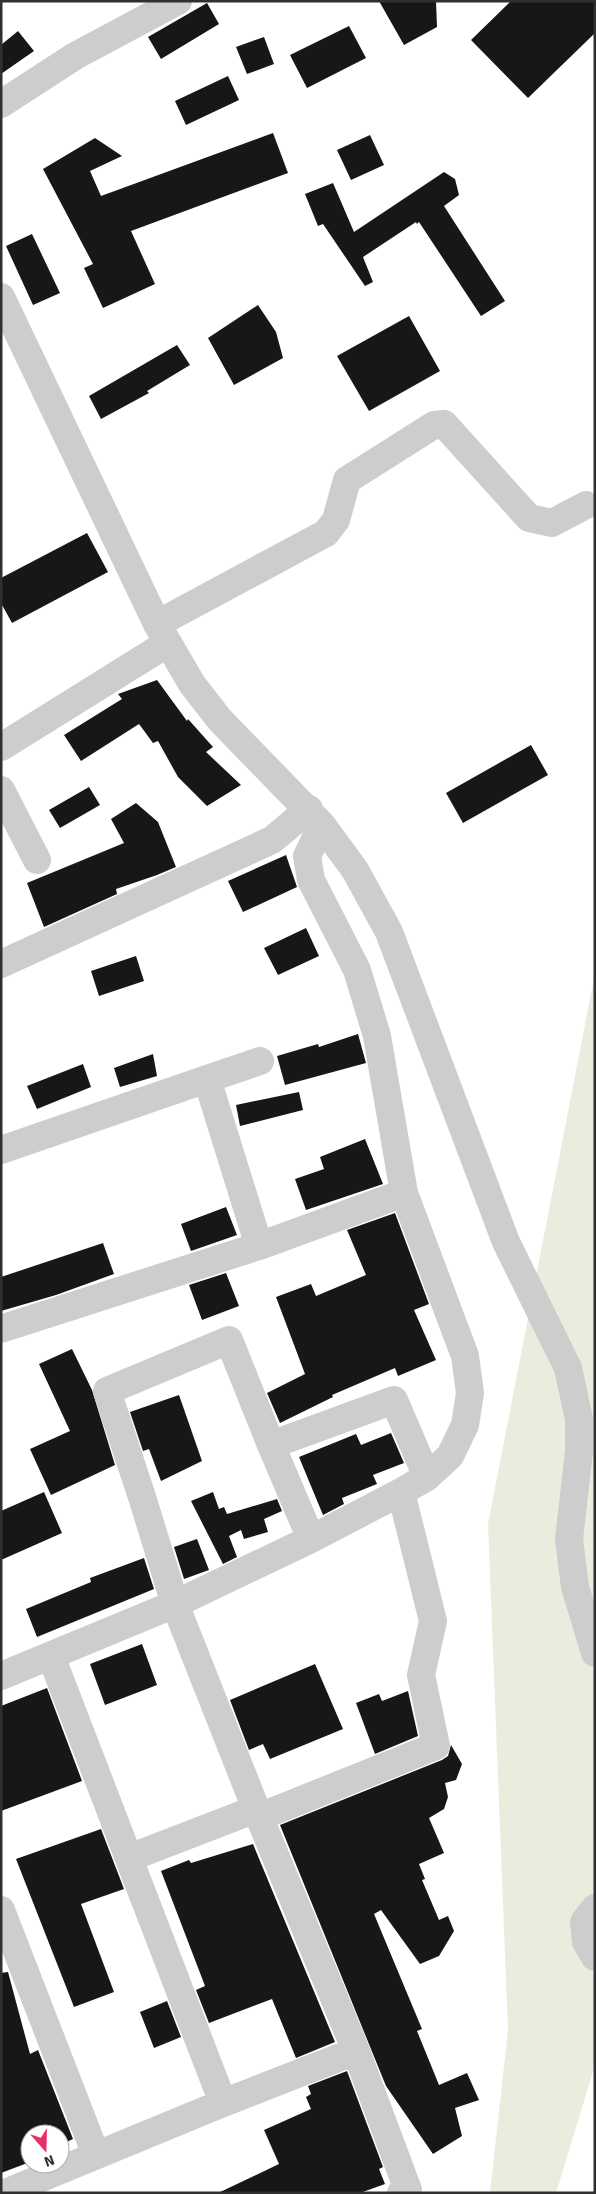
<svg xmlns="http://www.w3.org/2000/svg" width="596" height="2194" viewBox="0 0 596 2194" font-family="Signika,sans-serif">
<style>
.green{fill:#e9eddd}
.building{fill:#171717}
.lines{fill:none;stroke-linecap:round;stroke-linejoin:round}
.minor{stroke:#cdcdcd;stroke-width:28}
</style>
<rect width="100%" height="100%" fill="#fff"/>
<path class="green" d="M 595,973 L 595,2065 L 556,2193 L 490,2193 L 508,2030 L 488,1524 Z"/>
<path class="building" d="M 379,1 L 436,1 L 437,27 L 404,45 Z
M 511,1 L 595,1 L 595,33 L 528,98 L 471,40 Z
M 207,3 L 219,24 L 161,59 L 148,37 Z
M 349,26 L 366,58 L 307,88 L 290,55 Z
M 18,31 L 34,51 L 1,74 L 1,45 Z
M 264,37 L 274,64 L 247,74 L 236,47 Z
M 228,76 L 239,100 L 186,125 L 175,101 Z
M 273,133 L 288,173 L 131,231 L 155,284 L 103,308 L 84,268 L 93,264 L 43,169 L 95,138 L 122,156 L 90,171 L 101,196 Z
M 370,135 L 384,165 L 351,180 L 337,150 Z
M 444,172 L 455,179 L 459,195 L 444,206 L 505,301 L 481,316 L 419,222 L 417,224 L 416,222 L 363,257 L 373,282 L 365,286 L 323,224 L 318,226 L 305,194 L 333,183 L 354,232 Z
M 32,234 L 60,293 L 33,305 L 6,246 Z
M 258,305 L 276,332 L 283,358 L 234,385 L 208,338 Z
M 409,316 L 440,371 L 369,411 L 337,356 Z
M 177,345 L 190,365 L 147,391 L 149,393 L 101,419 L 89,396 Z
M 87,533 L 108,572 L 12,623 L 1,603 L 1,578 Z
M 157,680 L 187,721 L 188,719 L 213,747 L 206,752 L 241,785 L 207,806 L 178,777 L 158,741 L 153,743 L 139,724 L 81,761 L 64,735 L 122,699 L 118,694 Z
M 531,745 L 548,775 L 463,823 L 446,793 Z
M 89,787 L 100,805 L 60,828 L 49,810 Z
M 136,803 L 158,822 L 176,867 L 157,875 L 116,889 L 117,894 L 44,927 L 27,883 L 124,843 L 111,819 Z
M 286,855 L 297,887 L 243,912 L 228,881 Z
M 306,928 L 319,956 L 278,975 L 264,948 Z
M 136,956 L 144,981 L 99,996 L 91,971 Z
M 358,1034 L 366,1063 L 285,1085 L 277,1056 L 318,1044 L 319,1047 Z
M 153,1054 L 157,1076 L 120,1087 L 114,1068 Z
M 83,1064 L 91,1087 L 37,1109 L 27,1086 Z
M 299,1092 L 303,1110 L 240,1126 L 236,1105 Z
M 365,1139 L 383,1184 L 306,1210 L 295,1179 L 324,1169 L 320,1157 Z
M 226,1207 L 237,1235 L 191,1251 L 181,1224 Z
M 395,1213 L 429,1304 L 414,1310 L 436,1360 L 398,1376 L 395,1368 L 332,1395 L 333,1397 L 280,1423 L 267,1393 L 305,1374 L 276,1297 L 311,1284 L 316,1296 L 366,1275 L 347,1230 Z
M 103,1243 L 114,1274 L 56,1295 L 1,1311 L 1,1277 Z
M 226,1273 L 239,1306 L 202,1320 L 189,1285 Z
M 72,1349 L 92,1390 L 115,1465 L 51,1495 L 30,1449 L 70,1431 L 39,1364 Z
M 179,1395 L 202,1461 L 161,1481 L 149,1449 L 143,1451 L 130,1412 Z
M 391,1433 L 404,1463 L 373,1475 L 377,1484 L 342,1498 L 344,1504 L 323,1515 L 299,1457 L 356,1434 L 361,1445 Z
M 44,1492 L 62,1533 L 1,1560 L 1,1511 Z
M 213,1492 L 219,1509 L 224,1507 L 227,1514 L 277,1499 L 282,1511 L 264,1519 L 268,1532 L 244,1539 L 241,1530 L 229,1536 L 237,1557 L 223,1564 L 191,1501 Z
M 197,1539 L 209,1570 L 184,1579 L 174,1547 Z
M 144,1558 L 154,1589 L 37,1637 L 26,1609 L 91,1582 L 90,1578 Z
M 142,1644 L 157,1685 L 105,1705 L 90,1664 Z
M 315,1664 L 343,1729 L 270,1759 L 263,1744 L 249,1750 L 230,1700 Z
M 47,1688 L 82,1781 L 1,1811 L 1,1706 Z
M 408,1691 L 418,1736 L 375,1754 L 356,1703 L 379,1694 L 382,1701 Z
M 451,1745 L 462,1764 L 456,1780 L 445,1783 L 448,1797 L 444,1809 L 429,1818 L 444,1853 L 419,1864 L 425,1879 L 422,1880 L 439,1920 L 448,1916 L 454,1931 L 439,1956 L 420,1964 L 381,1910 L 374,1914 L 422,2029 L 417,2031 L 439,2085 L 467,2073 L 479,2100 L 455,2108 L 462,2136 L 433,2154 L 386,2086 L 280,1825 L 442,1760 L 448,1756 Z
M 101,1829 L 124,1889 L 81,1904 L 114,1992 L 74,2007 L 16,1859 Z
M 253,1844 L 335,2042 L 296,2058 L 272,1999 L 209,2023 L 196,1990 L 205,1986 L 161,1871 L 189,1860 L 191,1863 Z
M 8,1972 L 30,2054 L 38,2050 L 73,2139 L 60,2145 L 60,2134 L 30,2134 L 30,2162 L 1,2173 L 1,1973 Z
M 167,2001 L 181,2037 L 154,2048 L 140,2012 Z
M 347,2071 L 383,2167 L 379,2169 L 385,2184 L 360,2193 L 218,2193 L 279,2164 L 264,2130 L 311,2109 L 306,2097 L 311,2094 L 308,2086 Z"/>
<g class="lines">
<path class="minor" d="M 1,104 L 75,56 L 178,1
M 1,297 L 157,624 L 192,684 L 220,720 L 322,825 L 355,870 L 389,932 L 506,1242 L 568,1368 L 579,1419 L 579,1451 L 569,1539 L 575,1587 L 595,1653
M 157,624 L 326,533 L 336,520 L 347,480 L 434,425 L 444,424 L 529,518 L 552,523 L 586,505
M 1,747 L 168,643
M 1,790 L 37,860
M 1,964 L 272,840 L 309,809
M 1,1150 L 207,1079
M 259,1246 L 207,1079 L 260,1061
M 1,1329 L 259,1246 L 404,1193
M 271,1445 L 229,1340 L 107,1391 L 142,1497 L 175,1604 L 256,1809 L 356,2051 L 408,2190 L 401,2193
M 311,1539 L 271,1445 L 394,1400 L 427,1477
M 51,1656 L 223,2103
M 1,1676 L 175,1604 L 311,1539 L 401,1492 L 427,1477 L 450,1456 L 465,1425 L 470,1393 L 465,1356 L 404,1193 L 377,1036 L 357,970 L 311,880 L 307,856 L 322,825
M 259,1817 L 436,1746 L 421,1675 L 433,1621 L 401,1492
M 129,1858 L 256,1809
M 595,1908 L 584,1922 L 586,1942 L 595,1957
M 1,1910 L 96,2155
M 5,2193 L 223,2103 L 356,2051"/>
</g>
<rect width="596" height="2194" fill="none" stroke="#303030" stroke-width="5"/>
<g transform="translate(45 2149) rotate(160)"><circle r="24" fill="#ffffff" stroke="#acacac"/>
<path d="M0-4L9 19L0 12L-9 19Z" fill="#ec2d65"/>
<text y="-8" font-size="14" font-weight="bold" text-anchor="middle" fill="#303030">N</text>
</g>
</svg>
